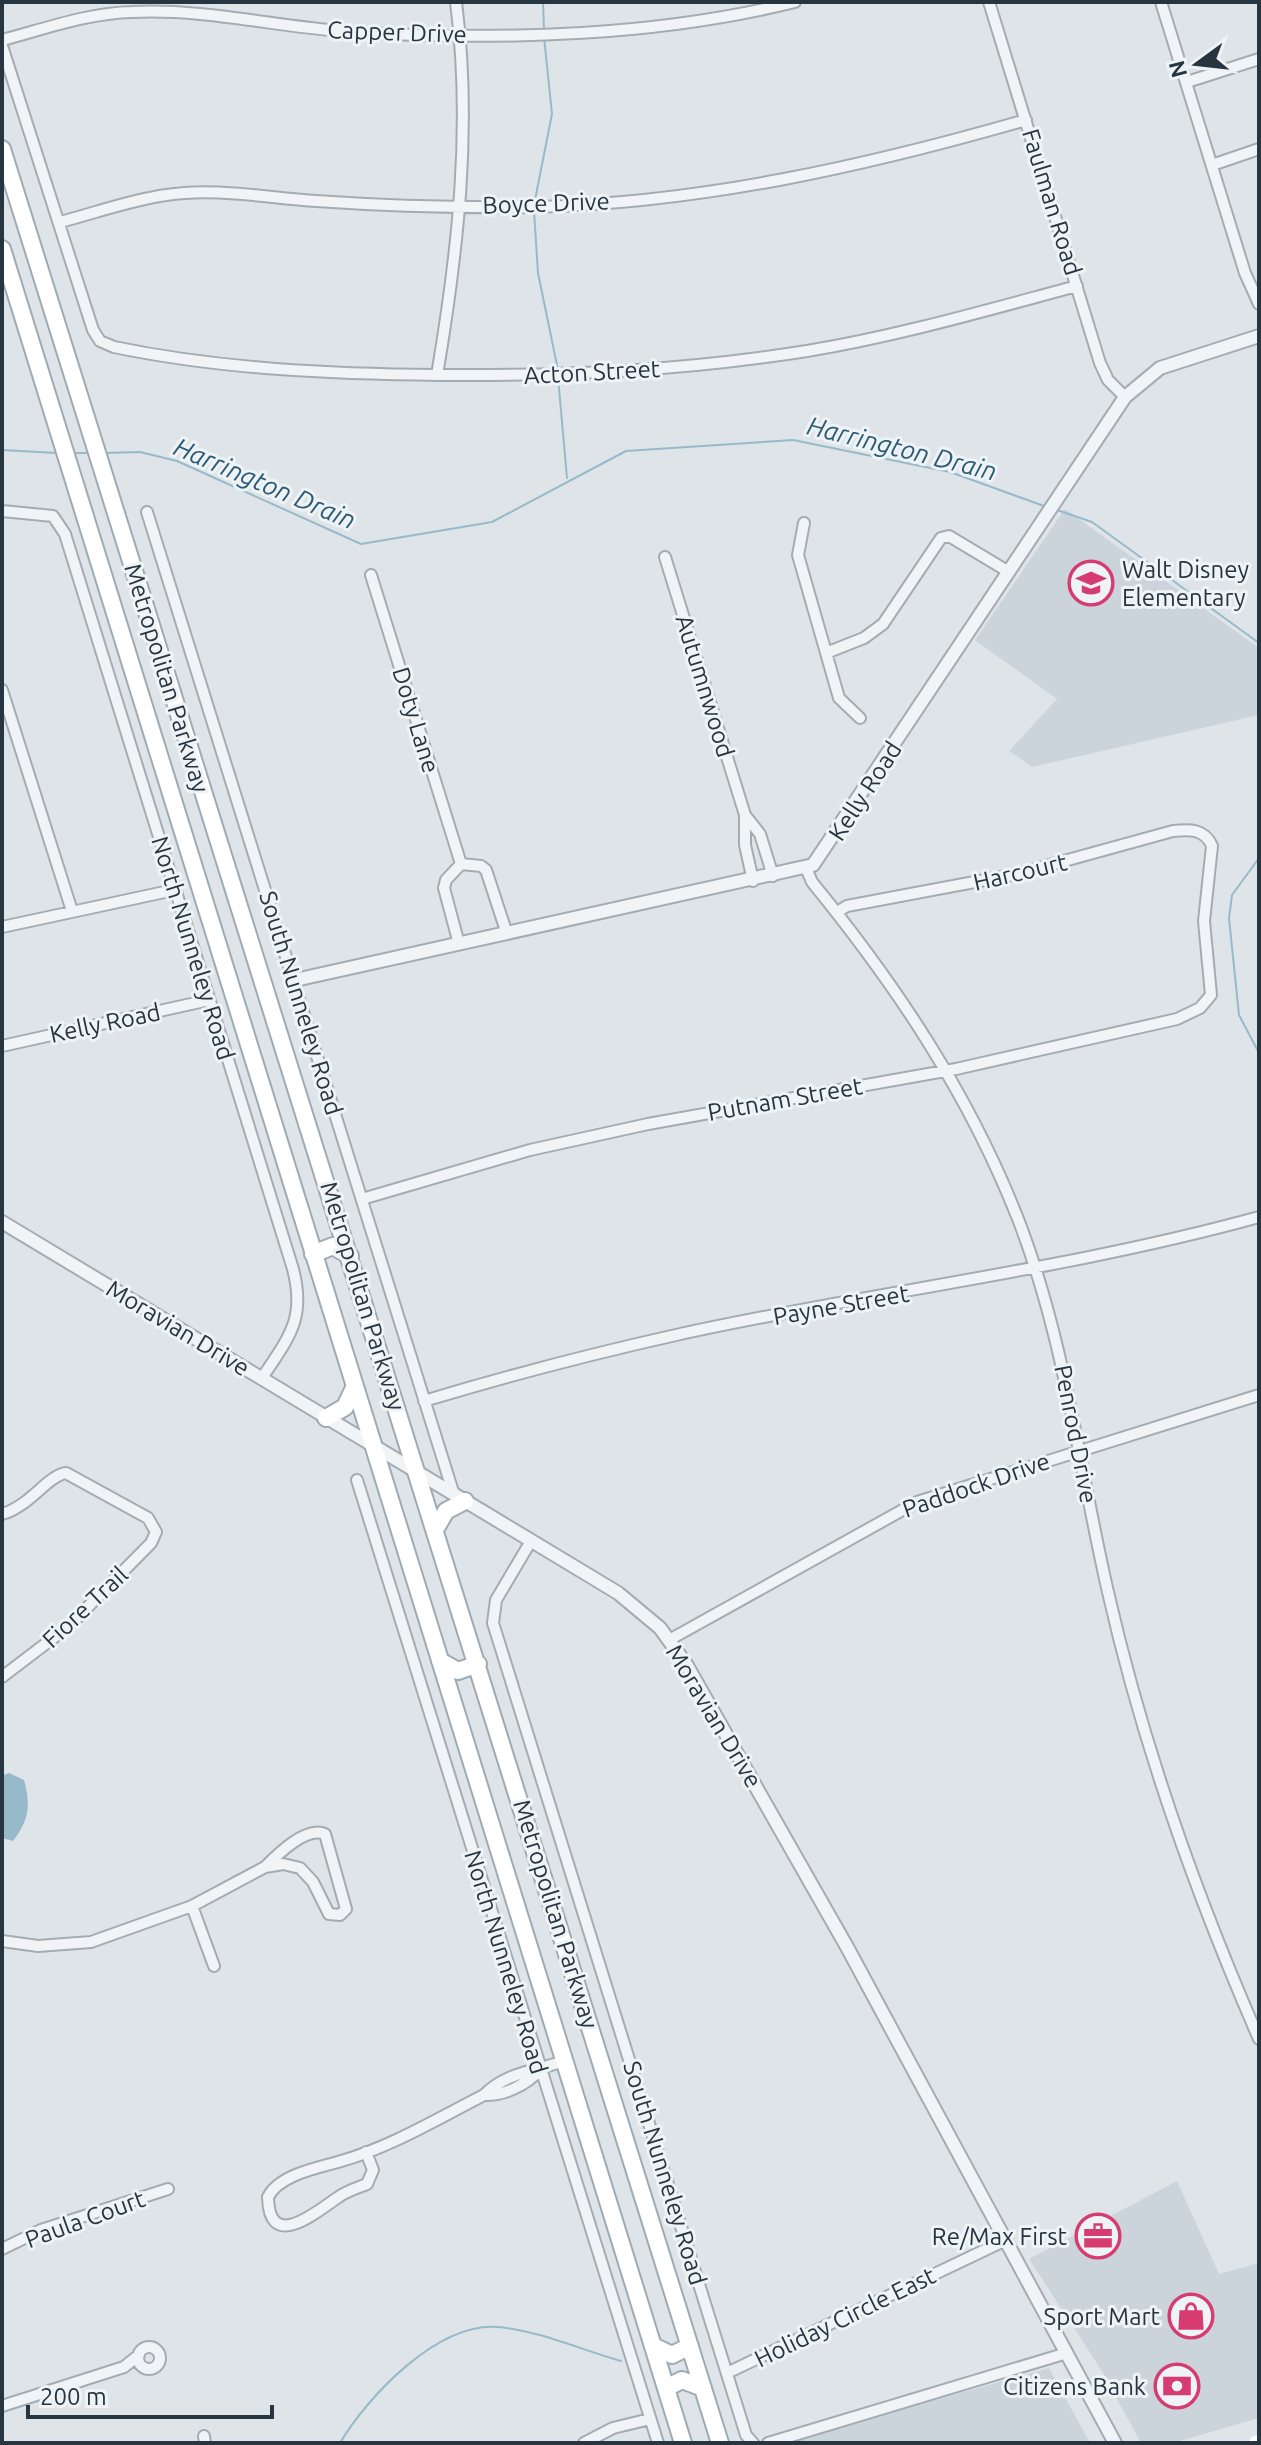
<svg xmlns="http://www.w3.org/2000/svg" width="1261" height="2445" viewBox="0 0 1261 2445" font-family="Ubuntu,sans-serif">
<style>
.built{fill:#ccd4db}
.water{fill:#97bacb}
.lines{fill:none;stroke-linecap:round;stroke-linejoin:round}
.stream{stroke:#97bacb;stroke-width:2}
.minor-casing{stroke:#a4acb3;stroke-width:14}
.tertiary-casing{stroke:#a4acb3;stroke-width:16}
.primary-casing{stroke:#9dabb5;stroke-width:20}
.minor{stroke:#f1f4f7;stroke-width:10}
.tertiary{stroke:#f1f4f7;stroke-width:12}
.secondary{stroke:#fff;stroke-width:14}
.primary{stroke:#fff;stroke-width:16}
.labels{text-anchor:middle;dominant-baseline:central;stroke-width:6;stroke-linejoin:round;paint-order:stroke}
.street-label{font-size:24px;fill:#273541;stroke:#eef3f6}
.poi-label{font-size:24px;fill:#273541;stroke:#eef3f6;text-anchor:end}
.water-label{font-size:26px;font-style:italic;fill:#2e5c77;stroke:#eef3f6}
</style>
<rect width="100%" height="100%" fill="#dfe4e9"/>
<path class="built" d="M 1065,509 L 1259,648 L 1259,715 L 1032,767 L 1009,751 L 1057,699 L 975,640 Z
M 1177,2181 L 1219,2274 L 1259,2263 L 1259,2418 L 1173,2443 L 1141,2443 L 1100,2368 L 1029,2259 Z
M 1049,2368 L 1090,2443 L 782,2443 Z"/>
<path class="water" d="M 9,1773 L 24,1780 C 31,1805 29,1820 13,1841 L 2,1838 L 2,1776 Z"/>
<g class="lines">
<path class="stream" d="M 543,2 L 544,31
M 534,205 L 552,114 L 544,37
M 534,211 L 538,273 L 558,370
M 558,377 L 567,478
M 2,450 L 57,453
M 71,453 L 89,453
M 103,453 L 140,452 L 177,461 L 361,544 L 492,522 L 626,451 L 793,440 L 950,472 L 1044,506
M 1054,509 L 1092,522 L 1259,643
M 1259,858 L 1232,895 L 1229,918 L 1239,1015 L 1259,1053
M 340,2443 C 368,2396 437,2323 497,2327 C 537,2330 582,2350 621,2361"/>
<g class="minor-casing">
<path id="minor" d="M 989,2 L 1100,363 L 1108,380 L 1125,397
M 1161,2 L 1245,273 L 1259,304
M 2,40 C 44,29 88,13 132,12 C 210,8 289,30 367,33 C 509,40 656,36 795,2
M 2,46 L 93,330 L 100,341 L 114,347 C 220,369 331,374 439,375 C 565,376 681,371 807,351 C 898,336 987,310 1077,286
M 1187,82 L 1259,59
M 1212,165 L 1259,149
M 60,222 C 95,213 130,200 166,195 C 215,187 267,198 316,201 C 388,206 462,208 534,207 C 702,203 866,166 1026,120
M 437,375 C 458,251 472,127 456,2
M 2,511 L 53,516 L 65,534 L 293,1269 C 306,1319 289,1337 262,1378
M 147,512 L 454,1495
M 804,523 L 798,555 L 839,698 L 860,718
M 665,557 L 745,815
M 371,575 L 461,864
M 826,653 L 864,638 L 883,624 L 941,538 L 949,536 L 1009,572
M 2,690 L 72,911
M 806,868 L 812,882 C 896,985 969,1094 1018,1219 C 1065,1340 1079,1467 1108,1592 C 1143,1746 1196,1895 1259,2039
M 753,881 L 745,845 L 745,815 L 760,834 L 773,876
M 2,927 L 174,890
M 459,944 L 444,888 L 446,880 L 461,864 L 481,866 L 486,870 L 507,934
M 2,1046 L 209,1000
M 362,1199 L 530,1150 L 648,1124 L 956,1069 L 1177,1019 L 1200,1008 L 1211,995 L 1204,921 L 1212,846 C 1205,829 1190,829 1173,831 L 1017,874 L 847,906 L 837,912
M 424,1401 C 507,1376 591,1354 676,1335 C 870,1292 1067,1270 1259,1217
M 357,1480 L 658,2443
M 2,1514 C 29,1507 47,1476 66,1473 L 148,1518 L 156,1532 L 151,1543 L 69,1626 L 2,1677
M 531,1541 L 496,1600 L 493,1623 L 746,2435 L 753,2443
M 669,1640 L 917,1502 L 1259,1395
M 192,1906 L 214,1966
M 2,1941 L 38,1946 L 91,1942 L 192,1906 L 265,1867 L 283,1864 L 300,1868 L 313,1882 L 329,1914 L 340,1915 L 346,1909 L 325,1834 C 306,1826 278,1854 265,1867
M 540,2070 C 526,2085 504,2096 484,2095 C 506,2072 536,2071 564,2061
M 366,2152 L 373,2170 L 367,2184 C 357,2188 346,2191 337,2198 C 315,2213 269,2252 268,2197 C 279,2175 317,2168 338,2162 C 389,2148 437,2119 484,2095
M 2,2249 L 41,2230 L 168,2189
M138 2358a11 11 0 1 1 22 0a11 11 0 1 1-22 0Z
M 727,2373 L 1006,2240
M 2,2406 L 124,2367 L 139,2355
M 204,2436 L 205,2443
M 584,2443 L 613,2428 L 650,2419
M 768,2443 L 1067,2353"/>
</g>
<g class="tertiary-casing">
<path id="tertiary" d="M 295,980 L 813,865 L 1125,397 L 1160,368 L 1259,336
M 2,1222 L 618,1593 L 660,1628 L 686,1664 L 847,1947 L 1115,2443"/>
</g>
<g class="primary-casing">
<path id="primary" d="M 2,149 L 720,2443
M 2,249 L 683,2443
M 313,1254 L 333,1246 L 350,1256
M 326,1418 L 345,1407 L 354,1388
M 436,1528 L 446,1511 L 465,1501
M 440,1661 L 458,1671 L 478,1664
M 653,2346 L 672,2355 L 690,2346
M 666,2388 L 682,2380 L 703,2388"/>
</g>
<use href="#minor" class="minor"/>
<use href="#tertiary" class="tertiary"/>
<path class="secondary" d="M 1256,2443 L 1259,2442"/>
<use href="#primary" class="primary"/>
</g>
<defs>
<g id="school-ring" transform="scale(2.3)"><circle r="9.5" fill="#eef3f6" stroke="#d63c6f" stroke-width="1.5"/><path d="M0-5L7-2L0 1L-7-2ZM-4 1L0 2.5L4 1V4Q0 6-4 4Z" fill="#d63c6f"/></g>
<g id="office-ring" transform="scale(2.3)"><circle r="9.5" fill="#eef3f6" stroke="#d63c6f" stroke-width="1.5"/><path d="M-6-3h4V-5.5h4V-3h4V5H-6ZM-1-4.5V-3h2v-1.5ZM-6 0V1H6V0Z" fill="#d63c6f"/></g>
<g id="shop-ring" transform="scale(2.3)"><circle r="9.5" fill="#eef3f6" stroke="#d63c6f" stroke-width="1.5"/><path d="M-5-2.5h2.3a2.7 3.5 0 0 1 5.4 0H5L5.5 6h-11ZM-1.5-2.5h3a1.5 2.3 0 0 0-3 0Z" fill="#d63c6f"/></g>
<g id="bank-ring" transform="scale(2.3)"><circle r="9.5" fill="#eef3f6" stroke="#d63c6f" stroke-width="1.5"/><path d="M-6-4H6V4H-6ZM0-2.3a2.3 2.3 0 1 0 0 4.6a2.3 2.3 0 1 0 0-4.6Z" fill="#d63c6f"/></g>
</defs>
<g fill-rule="evenodd">
<use href="#school-ring" x="1091" y="583"/>
<use href="#office-ring" x="1098" y="2236"/>
<use href="#shop-ring" x="1191" y="2316"/>
<use href="#bank-ring" x="1177" y="2386"/>
</g>
<g class="labels">
<g class="street-label">
<text transform="translate(397 32) rotate(2)">Capper Drive</text>
<text transform="translate(1052 202) rotate(73)">Faulman Road</text>
<text transform="translate(546 203) rotate(-2)">Boyce Drive</text>
<text transform="translate(592 372) rotate(-3)">Acton Street</text>
<text transform="translate(167 678) rotate(73)">Metropolitan Parkway</text>
<text transform="translate(705 686) rotate(73)">Autumnwood</text>
<text transform="translate(416 720) rotate(73)">Doty Lane</text>
<text transform="translate(865 791) rotate(-57)">Kelly Road</text>
<text transform="translate(1020 872) rotate(-13)">Harcourt</text>
<text transform="translate(193 948) rotate(73)">North Nunneley Road</text>
<text transform="translate(301 1003) rotate(73)">South Nunneley Road</text>
<text transform="translate(105 1023) rotate(-12)">Kelly Road</text>
<text transform="translate(785 1099) rotate(-10)">Putnam Street</text>
<text transform="translate(363 1296) rotate(73)">Metropolitan Parkway</text>
<text transform="translate(841 1305) rotate(-10)">Payne Street</text>
<text transform="translate(178 1328) rotate(31)">Moravian Drive</text>
<text transform="translate(1076 1434) rotate(79)">Penrod Drive</text>
<text transform="translate(976 1485) rotate(-19)">Paddock Drive</text>
<text transform="translate(85 1607) rotate(-43)">Fiore Trail</text>
<text transform="translate(714 1716) rotate(59)">Moravian Drive</text>
<text transform="translate(556 1914) rotate(73)">Metropolitan Parkway</text>
<text transform="translate(506 1962) rotate(73)">North Nunneley Road</text>
<text transform="translate(665 2173) rotate(73)">South Nunneley Road</text>
<text transform="translate(85 2219) rotate(-20)">Paula Court</text>
<text transform="translate(845 2317) rotate(-26)">Holiday Circle East</text>
</g>
<g class="poi-label">
<text x="1122" y="569" text-anchor="start">Walt Disney<tspan x="1122" dy="28">Elementary</tspan></text>
<text x="1067" y="2236">Re/Max First</text>
<text x="1160" y="2316">Sport Mart</text>
<text x="1146" y="2386">Citizens Bank</text>
</g>
<g class="water-label">
<text transform="translate(902 448) rotate(14)">Harrington Drain</text>
<text transform="translate(265 483) rotate(23)">Harrington Drain</text>
</g>
</g>
<rect width="1261" height="2445" fill="none" stroke="#273541" stroke-width="8"/>
<g transform="translate(1197 64) rotate(255)" stroke="#eef3f6" stroke-width="6" paint-order="stroke">
<path d="M0-6L14 30L0 20L-14 30Z" fill="#273541"/>
<text y="-12" font-size="22" font-weight="bold" text-anchor="middle" fill="#273541">N</text>
</g>
<path d="M28 2405v12h244v-12" fill="none" stroke="#273541" stroke-width="4"/>
<text x="40" y="2405" font-size="24" fill="#273541" stroke="#eef3f6" stroke-width="6" paint-order="stroke">200 m</text>
</svg>
